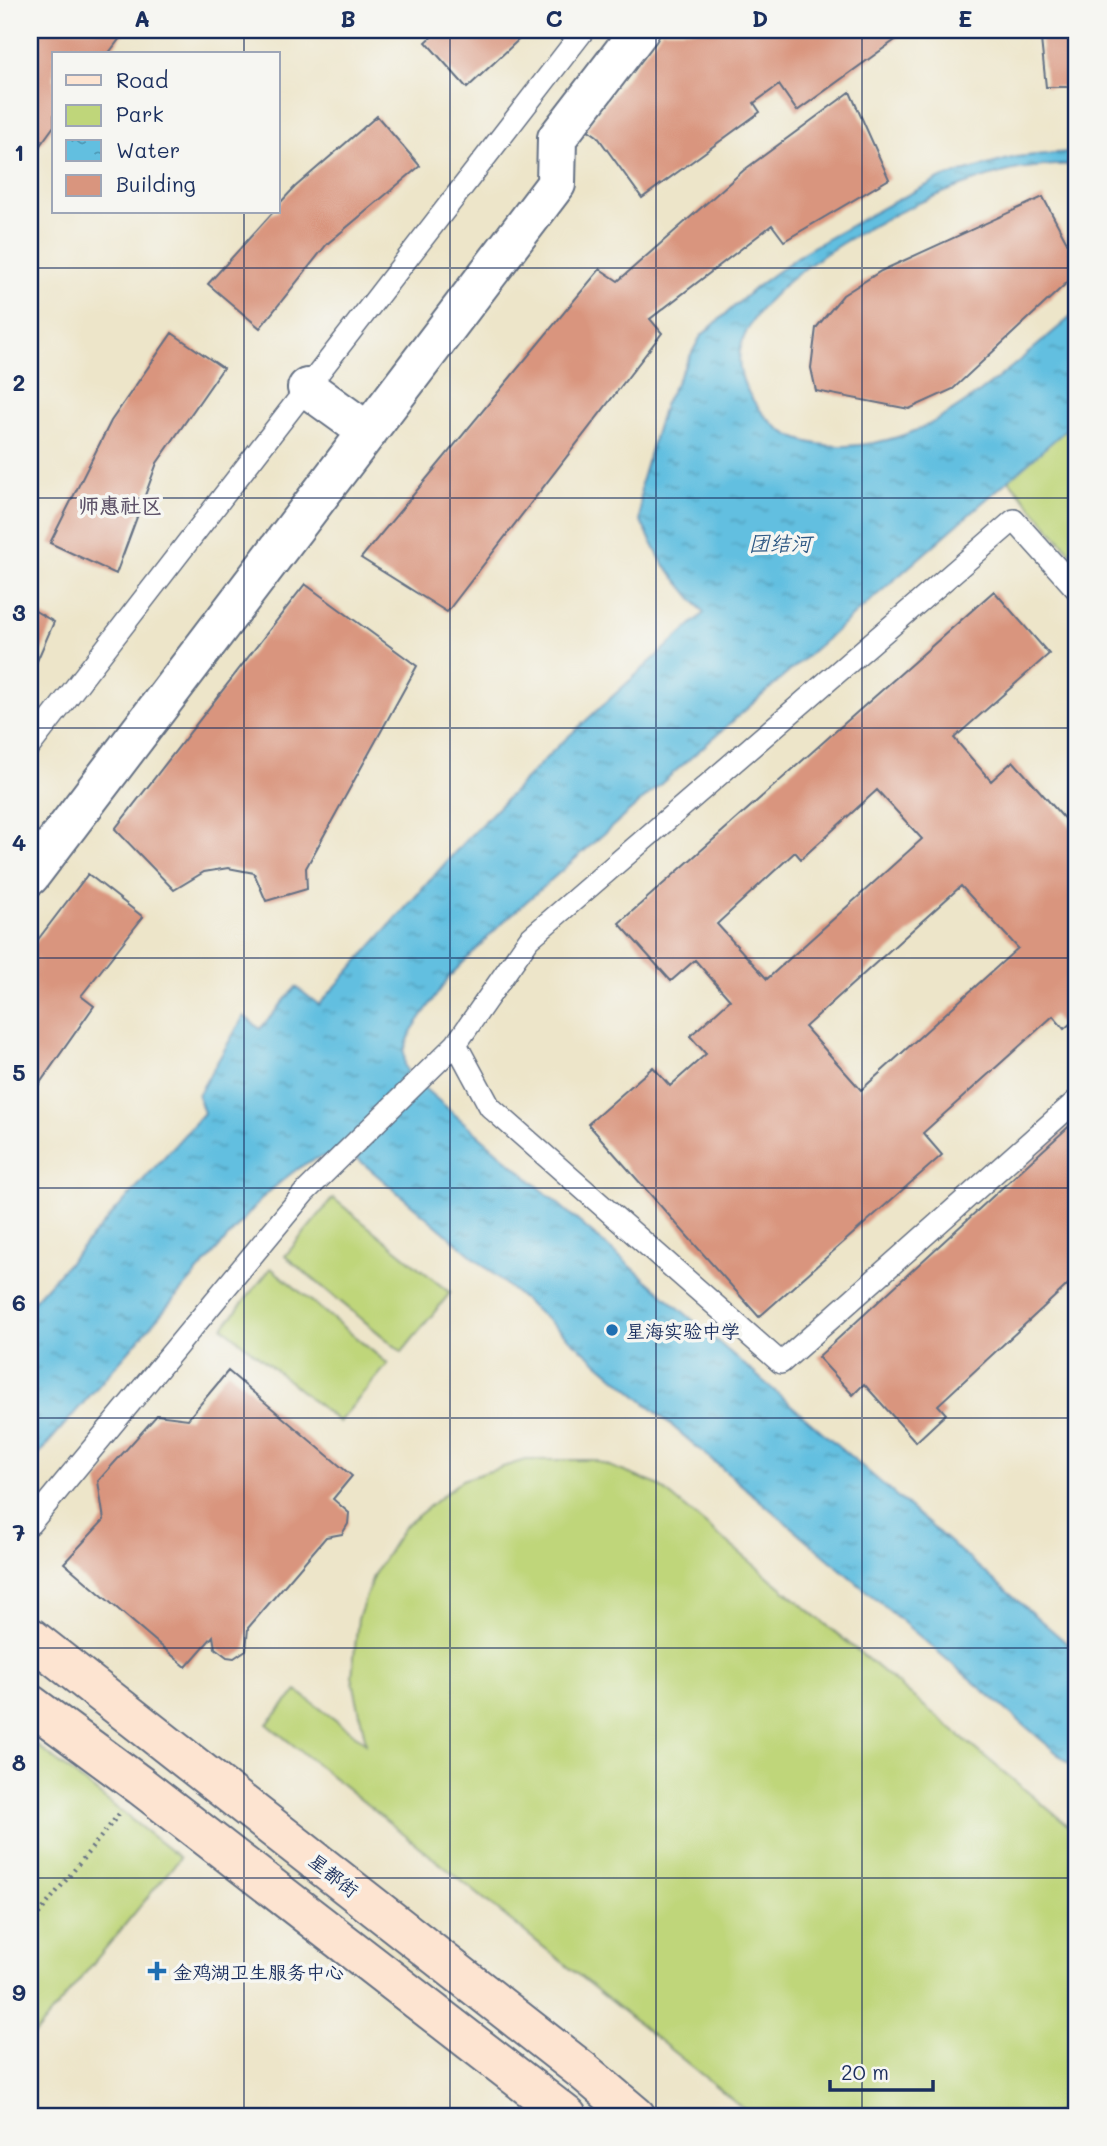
<svg xmlns="http://www.w3.org/2000/svg" width="1107" height="2146" viewBox="0 0 1107 2146" font-family="Mali,'LXGW WenKai TC',sans-serif">
<style>
.green{fill:#bfd67a;stroke:#6d826c;stroke-width:2}
.water{fill:url(#water-ripples);stroke:#3e779f;stroke-width:2}
.building{fill:#d9957e;fill-rule:evenodd}
.lines{fill:none;stroke-linecap:round;stroke-linejoin:round}
.lane-casing{stroke:#646f83;stroke-width:24}
.street-casing{stroke:#646f83;stroke-width:42}
.secondary-casing{stroke:#646f83;stroke-width:42}
.path{stroke:#646f83;stroke-width:4.5;stroke-dasharray:2 5;stroke-linecap:butt}
.lane{stroke:#fff;stroke-width:21}
.street{stroke:#fff;stroke-width:38}
.secondary{stroke:#fde4d1;stroke-width:38}
.grid{fill:none;stroke:#1b2f5e;stroke-width:2;stroke-opacity:0.55}
.poi-dot{fill:#1f6fb2;stroke:#f6f6f2;stroke-width:2.5}
.labels{text-anchor:middle;dominant-baseline:central;stroke-width:7;stroke-linejoin:round;paint-order:stroke}
.poi-label{font-size:19px;fill:#1b2f5e;stroke:#f6f6f2;text-anchor:start}
.street-label{font-size:19px;fill:#1b2f5e;stroke:#f6f6f2}
.neighbourhood-label{font-size:21px;font-weight:bold;fill:#5e5369;stroke:#f6f6f2}
.water-label{font-size:21px;font-style:italic;fill:#305a85;stroke:#f6f6f2}
.neatline{fill:none;stroke:#1b2f5e;stroke-width:2.5}
.grid-label{font-size:23px;text-anchor:middle;font-weight:bold;fill:#1b2f5e}
</style>
<defs>
<pattern id="water-ripples" width="26" height="14" patternUnits="userSpaceOnUse" patternTransform="scale(1.75)"><rect width="26" height="14" fill="#62bfe0"/><path d="M2 4q2-2 4 0t4 0M15 11q2-2 4 0t4 0" fill="none" stroke="#509cb9"/></pattern>
</defs>
<rect width="100%" height="100%" fill="#f6f6f2"/>
<filter id="ink" filterUnits="userSpaceOnUse"><feTurbulence type="fractalNoise" baseFrequency=".0143" numOctaves="2"/><feDisplacementMap in="SourceGraphic" scale="14" xChannelSelector="R" yChannelSelector="G"/><feConvolveMatrix kernelMatrix="1 2 1 2 8 2 1 2 1" color-interpolation-filters="sRGB"/></filter>
<filter id="wash" filterUnits="userSpaceOnUse"><feTurbulence type="fractalNoise" baseFrequency=".00686" numOctaves="4" result="noise"/><feDisplacementMap in="SourceGraphic" scale="28" xChannelSelector="R" yChannelSelector="G"/><feGaussianBlur stdDeviation="1.57" result="paint"/><feColorMatrix in="noise" values="0 0 0 0 0 0 0 0 0 0 0 0 0 0 0 0 0 1.4 0 .05"/><feComposite in="paint" operator="in"/></filter>
<g filter="url(#wash)">
<rect width="100%" height="100%" fill="#ede5c9"/>
<path class="green" d="M 1077,420 L 1077,560 L 1008,479 Z
M 333,1198 L 450,1293 L 402,1352 L 285,1256 Z
M 271,1268 L 388,1364 L 339,1422 L 223,1327 Z
M 525,1460 L 594,1460 L 658,1485 L 1077,1833 L 1077,2092 L 1052,2116 L 753,2116 L 267,1724 L 297,1691 L 366,1743 L 352,1676 L 358,1619 L 373,1576 L 404,1527 L 462,1480 Z
M 30,1740 L 180,1858 L 30,2040 Z"/>
<path class="water" d="M 1077,151 L 1077,165 C 1058,164 1038,166 1019,169 C 944,183 762,266 741,346 C 734,373 749,398 766,417 C 808,463 891,447 939,419 C 989,390 1033,348 1077,312 L 1077,420 L 503,922 L 450,976 L 412,1030 L 404,1051 L 405,1066 L 409,1075 L 1077,1652 L 1077,1770 L 358,1159 C 317,1145 295,1171 265,1195 L 30,1464 L 30,1305 L 204,1113 L 198,1095 L 244,1016 L 260,1029 L 296,987 L 319,1005 L 465,841 L 557,747 L 704,613 L 662,562 L 640,520 L 641,482 L 664,405 L 701,336 L 755,288 L 804,252 L 886,206 L 941,178 L 1016,157 Z"/>
<g id="blocks">
<path class="building" d="M 30,30 L 126,30 L 108,54 L 54,54 L 54,126 L 30,159 Z
M 439,30 L 529,30 L 467,88 L 426,42 Z
M 662,30 L 909,30 L 797,111 L 779,85 L 754,103 L 760,112 L 642,198 L 597,136 L 587,129 Z
M 1040,30 L 1077,30 L 1077,87 L 1046,87 Z
M 850,92 L 889,179 L 784,241 L 772,225 L 650,319 L 662,333 L 447,612 L 361,558 L 600,269 L 618,281 L 744,170 Z
M 377,116 L 420,166 L 327,244 L 260,328 L 208,284 L 273,212 L 278,212 L 278,205 L 295,187 Z
M 1043,197 L 1071,250 L 1073,260 L 1077,256 L 1077,283 L 1072,278 L 953,389 L 909,409 L 816,391 L 811,368 L 816,328 L 843,295 L 881,271 Z
M 172,333 L 223,368 L 157,463 L 116,574 L 50,543 L 111,421 Z
M 305,584 L 417,666 L 306,868 L 307,889 L 266,901 L 254,873 L 228,868 L 204,872 L 174,890 L 115,829 Z
M 994,591 L 1049,654 L 954,738 L 991,781 L 1013,761 L 1077,833 L 1077,1018 L 1064,1029 L 1053,1016 L 923,1133 L 942,1155 L 759,1317 L 588,1124 L 653,1067 L 670,1086 L 706,1054 L 690,1036 L 730,1000 L 695,960 L 671,981 L 619,923 ZM 877,790 L 922,839 L 767,979 L 717,924 L 795,852 L 801,859 ZM 961,886 L 1018,948 L 861,1090 L 805,1027 Z
M 30,608 L 54,622 L 30,677 Z
M 88,874 L 143,917 L 81,996 L 94,1006 L 30,1097 L 30,950 Z
M 1077,1119 L 1077,1276 L 938,1405 L 946,1414 L 916,1442 L 864,1384 L 853,1395 L 818,1357 Z
M 228,1371 L 352,1476 L 333,1499 L 349,1513 L 348,1524 L 342,1534 L 326,1537 L 248,1628 L 246,1650 L 234,1658 L 227,1657 L 215,1648 L 213,1636 L 186,1667 L 64,1563 L 104,1520 L 98,1481 L 157,1415 L 188,1419 Z"/>
</g>
</g>
<g filter="url(#ink)">
<use href="#blocks" fill-opacity="0" stroke="#646f83" stroke-width="2"/>
<g class="lines">
<g class="lane-casing">
<path id="lane" d="M 30,746 L 584,30
M 456,1044 L 490,1107 L 781,1363 L 1077,1100
M 30,1524 L 304,1193 L 456,1044 L 529,939 L 1014,520 L 1077,590"/>
</g>
<g class="street-casing">
<path id="street" d="M 307,388 L 368,432
M 30,876 L 556,184 L 557,138 L 640,30"/>
</g>
<g class="secondary-casing">
<path id="secondary" d="M 30,1637 L 583,2071 L 636,2116
M 30,1704 L 141,1786 L 567,2116"/>
</g>
<path class="path" d="M 30,1925 L 119,1814"/>
<use href="#lane" class="lane"/>
<use href="#street" class="street"/>
<use href="#secondary" class="secondary"/>
</g>
</g>
<path class="grid" d="M 244,30 L 244,54M 450,30 L 450,2116M 656,30 L 656,2116M 862,30 L 862,2116M 244,212 L 244,2116M 30,268 L 1077,268M 30,498 L 1077,498M 30,728 L 1077,728M 30,958 L 1077,958M 30,1188 L 1077,1188M 30,1418 L 1077,1418M 30,1648 L 1077,1648M 30,1878 L 1077,1878"/>
<g class="poi-dot">
<circle cx="612" cy="1330" r="7"/>
<path d="M153.5 1960.5h7v7h7v7h-7v7h-7v-7h-7v-7h7z"/>
</g>
<g class="labels">
<g class="poi-label">
<text x="626" y="1330">星海实验中学</text>
<text x="173" y="1971">金鸡湖卫生服务中心</text>
</g>
<g class="street-label">
<text transform="translate(334 1875) rotate(38)">星都街</text>
</g>
<g class="neighbourhood-label">
<text x="120" y="504">师惠社区</text>
</g>
<g class="water-label">
<text x="780" y="542">团结河</text>
</g>
</g>
<rect width="1107" height="2146" fill="none" stroke="#f6f6f2" stroke-width="77"/>
<rect x="52" y="52" width="228" height="161" fill="#f6f6f2" stroke="#9ea6b7" stroke-width="2"/>
<rect x="66" y="75" width="35" height="10" fill="#fde4d1" stroke="#9ea6b7" stroke-width="2"/>
<text x="116" y="88" font-size="21" fill="#1b2f5e">Road</text>
<rect x="66" y="105" width="35" height="21" fill="#bfd67a" stroke="#9ea6b7" stroke-width="2"/>
<text x="116" y="122" font-size="21" fill="#1b2f5e">Park</text>
<rect x="66" y="140" width="35" height="21" fill="url(#water-ripples)" stroke="#9ea6b7" stroke-width="2"/>
<text x="116" y="158" font-size="21" fill="#1b2f5e">Water</text>
<rect x="66" y="175" width="35" height="21" fill="#d9957e" stroke="#9ea6b7" stroke-width="2"/>
<text x="116" y="192" font-size="21" fill="#1b2f5e">Building</text>
<path d="M830 2080v10h103v-10" fill="none" stroke="#1b2f5e" stroke-width="3.5"/>
<text x="841" y="2080" font-size="21" fill="#1b2f5e" stroke="#f6f6f2" stroke-width="5" paint-order="stroke">20 m</text>
<rect x="38" y="38" width="1030" height="2070" class="neatline"/>
<g class="grid-label">
<text x="142" y="27">A</text>
<text x="348" y="27">B</text>
<text x="554" y="27">C</text>
<text x="760" y="27">D</text>
<text x="965" y="27">E</text>
<text x="19" y="161">1</text>
<text x="19" y="391">2</text>
<text x="19" y="621">3</text>
<text x="19" y="851">4</text>
<text x="19" y="1081">5</text>
<text x="19" y="1311">6</text>
<text x="19" y="1541">7</text>
<text x="19" y="1771">8</text>
<text x="19" y="2001">9</text>
</g>
</svg>
